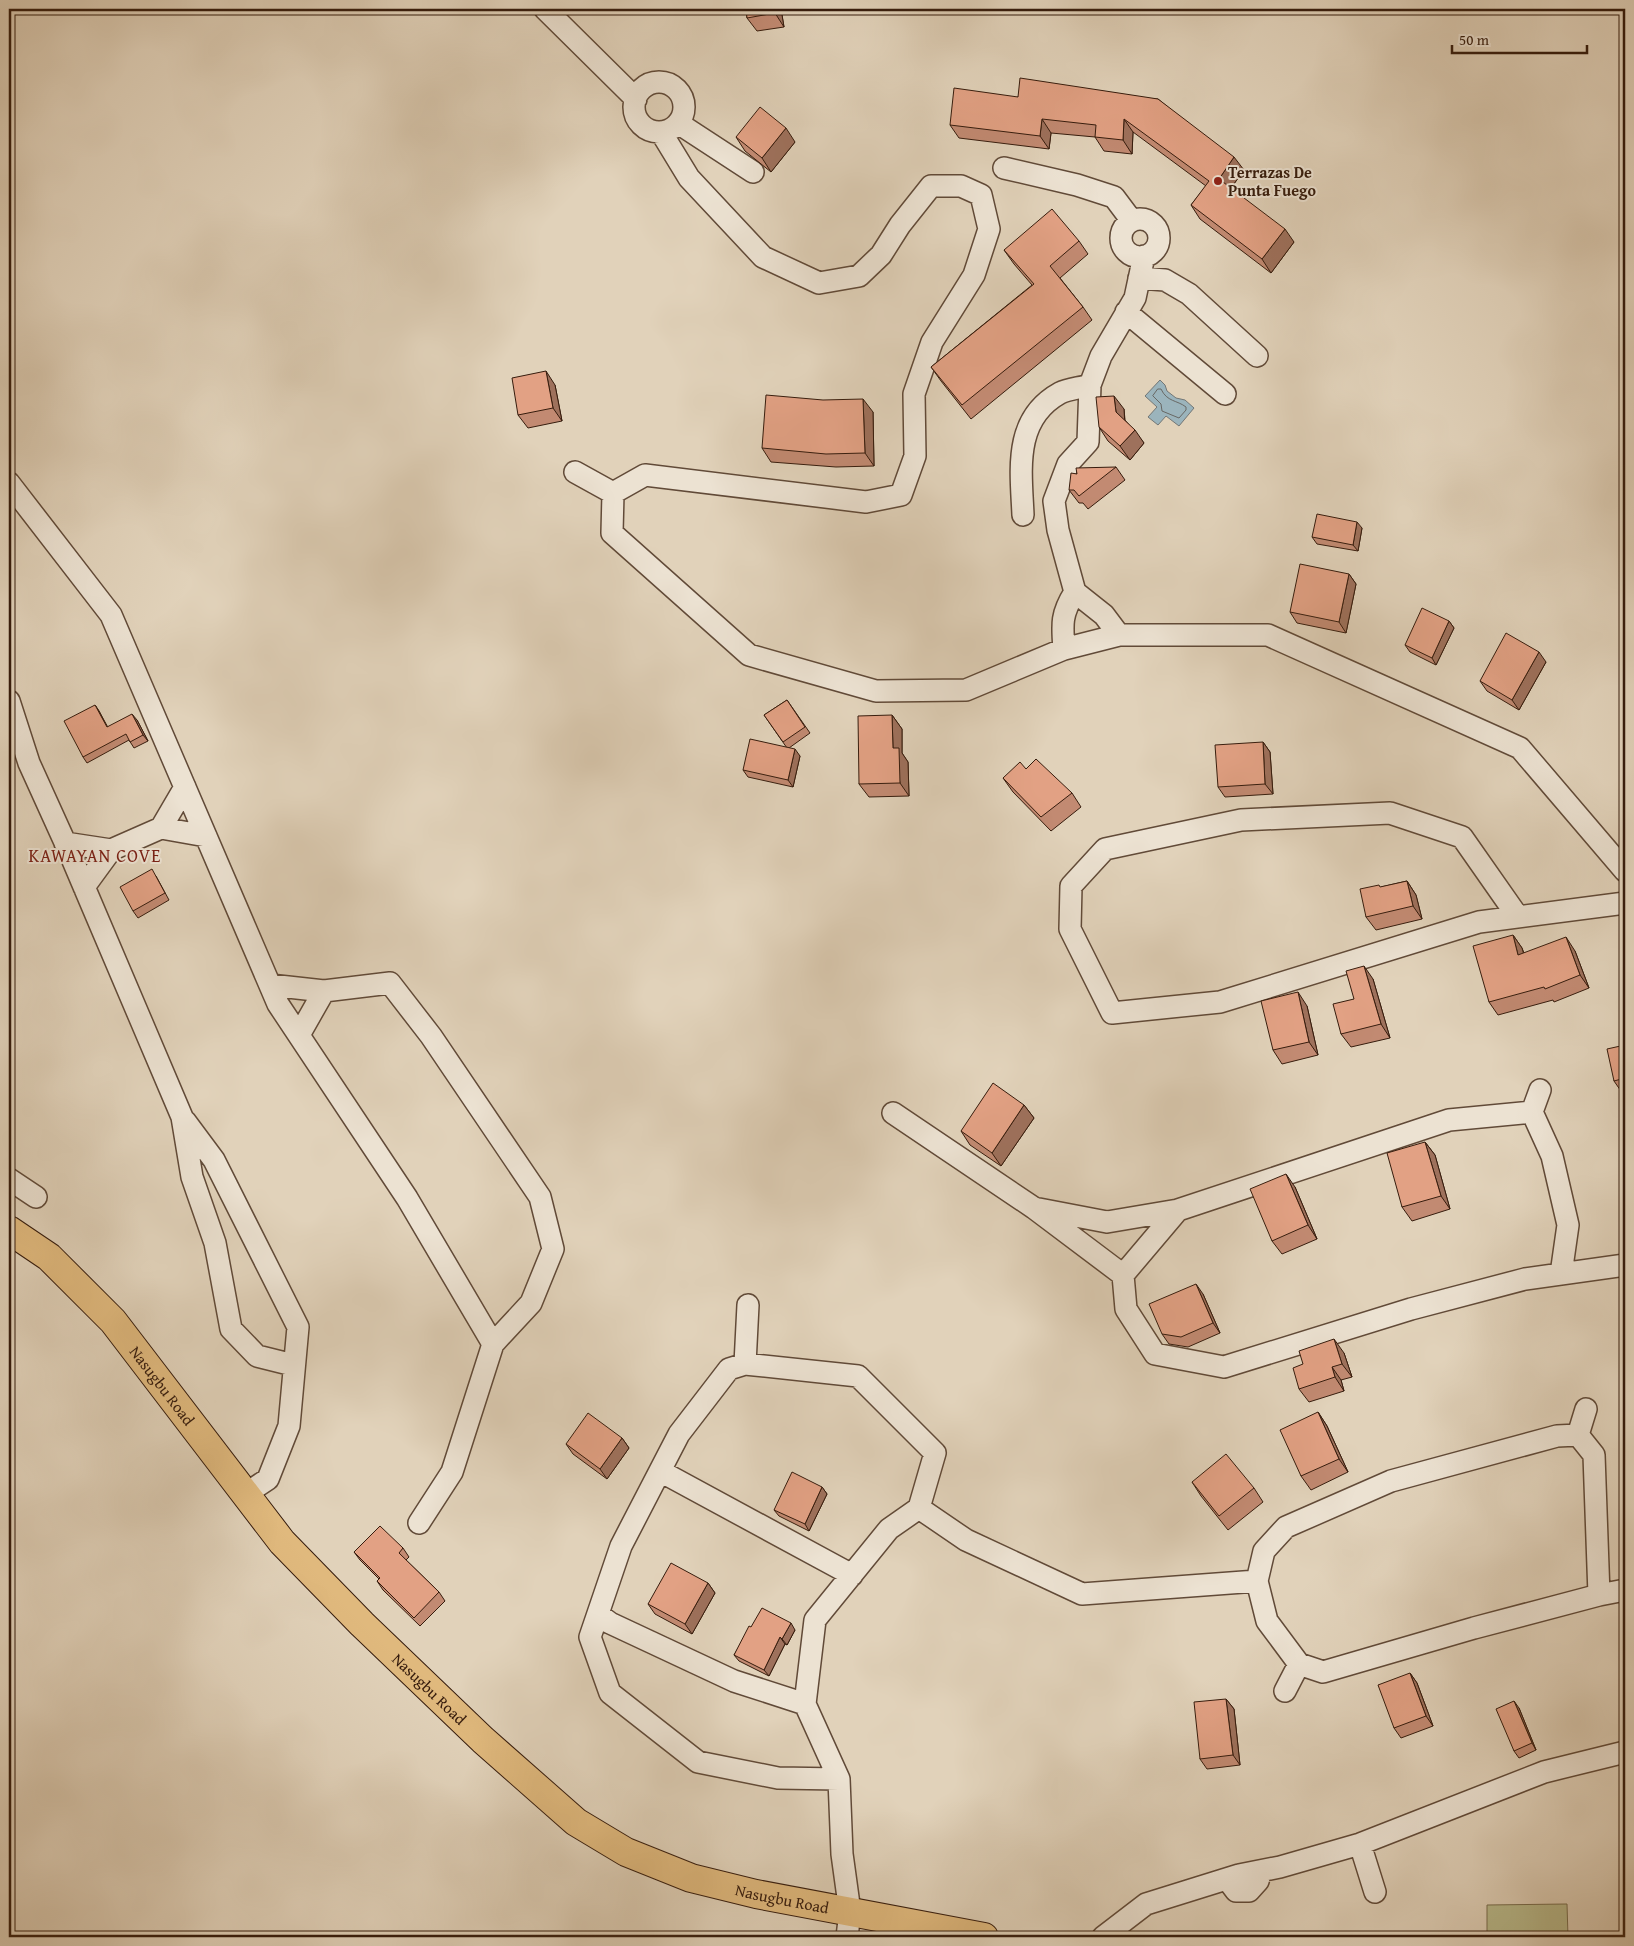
<svg xmlns="http://www.w3.org/2000/svg" width="1634" height="1946" viewBox="0 0 1634 1946" font-family="'Gentium Book Plus',serif">
<style>
.green{fill:#b8ba8c;stroke:#776b4c}
.water{fill:#9bb4bc;stroke:#737776}
.lines{fill:none;stroke-linecap:round;stroke-linejoin:round}
.shore{stroke:#686864;stroke-width:1}
.minor-casing{stroke:#614a38;stroke-width:24}
.major-casing{stroke:#361c0d;stroke-width:30}
.minor{stroke:#ece2d2;stroke-width:21}
.major{stroke:#e0b97d;stroke-width:28}
.wall{fill:#c28a72;stroke:#361c0d}
.shaded-wall{fill:#9e715c;stroke:#361c0d}
.building{fill:#e2a184;stroke:#361c0d}
.poi-dot{fill:#8f2418;stroke:#ece2d2;stroke-width:2}
.labels{text-anchor:middle;dominant-baseline:central;stroke-width:4;stroke-linejoin:round;paint-order:stroke}
.poi-label{font-size:16px;font-weight:bold;fill:#361c0d;stroke:#ece2d2;text-anchor:start}
.street-label{font-size:16px;fill:#361c0d;stroke:#ece2d2}
.neighbourhood-label{font-size:18px;letter-spacing:1px;fill:#7a1f14;stroke:#ece2d2}
</style>
<rect width="100%" height="100%" fill="#e1d2ba"/>
<filter id="stains"><feTurbulence type="fractalNoise" baseFrequency=".004" numOctaves="4"/><feColorMatrix values="0 0 0 0 .2 0 0 0 0 .09 0 0 0 0 .02 0 0 0 .5 -.17"/></filter>
<radialGradient id="worn" r=".72"><stop offset=".6" stop-color="#630" stop-opacity="0"/><stop offset="1" stop-color="#630" stop-opacity=".3"/></radialGradient>
<path class="green" d="M 1567,1904 L 1568,1937 L 1487,1937 L 1487,1905 Z"/>
<path class="water" d="M 1160,380 L 1165,385 L 1167,391 L 1176,398 L 1185,400 L 1194,408 L 1179,426 L 1166,416 L 1158,425 L 1148,417 L 1157,407 L 1145,396 Z"/>
<g class="lines">
<path class="shore" d="M 1158,389 L 1161,389 C 1167,402 1177,400 1186,407 L 1186,410 L 1179,418 L 1162,411 L 1161,404 L 1153,396 Z"/>
<g class="minor-casing">
<path id="minor" d="M 545,9 L 636,99
M634 107a25 25 0 1 1 50 0a25 25 0 1 1-50 0Z
M 678,123 L 753,172
M 661,132 L 689,178 L 763,257 L 819,283 L 859,276 L 881,255 L 900,225 L 931,186 L 961,186 L 981,195 L 989,229 L 974,275 L 932,342 L 914,394 L 915,456 L 901,495 L 866,502 L 645,475 L 613,493 L 612,533 L 749,655 L 876,691 L 966,690 L 1064,649 L 1119,635 L 1268,635 L 1520,748 L 1625,871
M 1004,168 L 1077,185 L 1114,197 L 1132,221
M1121 238a19 19 0 1 1 38 0a19 19 0 1 1-38 0Z
M 1139,278 L 1165,280 L 1189,294 L 1257,356
M 1126,312 L 1225,394
M 575,472 L 613,493
M 9,483 L 111,615 L 278,1004 L 407,1198 L 493,1344
M 1023,515 C 1021,470 1013,419 1060,393 C 1068,389 1080,388 1090,385
M 1075,592 L 1058,530 L 1054,501 L 1068,464 L 1088,442 L 1090,385 L 1101,356 L 1135,298 L 1144,256
M 1064,649 C 1062,624 1061,614 1075,592 L 1104,615 L 1119,635
M 9,701 L 29,763 L 68,849 L 182,1117 L 192,1177 L 215,1243 L 231,1329 L 257,1356 L 293,1365
M 185,787 L 161,828 L 206,836
M 65,843 L 111,850 L 84,887
M 111,850 L 161,828
M 1518,917 L 1462,837 L 1390,813 L 1241,820 L 1105,849 L 1071,886 L 1070,929 L 1112,1013 L 1220,1002 L 1479,922 L 1625,903
M 270,985 L 324,991 L 299,1035
M 324,991 L 390,983 L 431,1036 L 540,1197 L 553,1249 L 531,1303 L 493,1344 L 452,1472 L 419,1523
M 1532,1112 L 1540,1090
M 893,1113 L 1034,1208 L 1123,1275
M 185,1121 L 214,1160 L 298,1327 L 289,1426 L 268,1479 L 244,1495
M 9,1179 L 36,1197
M 1039,1209 L 1107,1222 L 1178,1210
M 1561,1274 L 1568,1225 L 1552,1156 L 1532,1112 L 1449,1120 L 1178,1210 L 1123,1275 L 1126,1309 L 1155,1354 L 1224,1367 L 1411,1309 L 1525,1279 L 1625,1265
M 745,1364 L 748,1305
M 1578,1435 L 1586,1409
M 660,1471 L 852,1575
M 919,1508 L 966,1540 L 1082,1594 L 1257,1581
M 1599,1595 L 1594,1455 L 1578,1435 L 1557,1436 L 1391,1481 L 1286,1527 L 1264,1551 L 1257,1581 L 1267,1621 L 1299,1664 L 1323,1672 L 1474,1628 L 1599,1595 L 1625,1590
M 598,1614 L 610,1623 L 734,1681 L 805,1704
M 1285,1691 L 1299,1664
M 839,1779 L 778,1778 L 698,1762 L 610,1693 L 590,1637 L 621,1546 L 679,1434 L 729,1369 L 745,1364 L 858,1376 L 935,1453 L 919,1508 L 889,1529 L 815,1620 L 805,1704 L 839,1779 L 842,1854 L 850,1912 L 847,1937
M 1360,1844 L 1375,1892
M 1227,1879 L 1236,1891 L 1249,1891 L 1258,1881 L 1261,1871
M 1103,1937 L 1146,1904 L 1239,1875 L 1280,1867 L 1360,1844 L 1544,1772 L 1625,1752"/>
</g>
<g class="major-casing">
<g id="major">
<path id="s1" d="M 9,1230 L 49,1257 L 113,1321 L 282,1542 L 362,1624 L 483,1740 L 576,1822 L 626,1852 L 691,1878 L 756,1894 L 984,1937"/>
</g>
</g>
<use href="#minor" class="minor"/>
<use href="#major" class="major"/>
</g>
<path class="wall" d="M 746,9 L 781,9 L 784,27 L 757,31 L 747,18 Z
M 1018,97 L 1158,99 L 1244,170 L 1231,188 L 1294,242 L 1271,273 L 1200,219 L 1191,205 L 1206,186 L 1133,132 L 1132,154 L 1104,151 L 1095,137 L 1051,133 L 1049,149 L 959,138 L 950,125 Z
M 736,137 L 795,142 L 771,172 L 745,151 Z
M 1079,241 L 1088,254 L 1060,278 L 1083,307 L 1092,320 L 971,419 L 941,381 L 931,367 L 1032,285 L 1014,264 L 1004,250 Z
M 555,385 L 562,421 L 528,428 L 518,415 Z
M 1124,409 L 1125,420 L 1144,443 L 1130,460 L 1108,441 L 1099,427 Z
M 873,412 L 874,466 L 836,467 L 771,462 L 762,448 Z
M 1116,467 L 1125,480 L 1088,509 L 1083,503 L 1079,503 L 1069,490 Z
M 1362,528 L 1358,551 L 1317,544 L 1312,537 Z
M 1349,574 L 1356,584 L 1346,633 L 1297,623 L 1290,612 Z
M 1449,621 L 1454,628 L 1436,665 L 1410,652 L 1405,645 Z
M 1546,662 L 1519,710 L 1487,691 L 1480,681 Z
M 787,700 L 810,733 L 789,748 L 800,756 L 793,787 L 748,777 L 743,770 L 787,748 L 764,715 Z
M 95,705 L 99,711 L 107,727 L 137,720 L 148,741 L 134,748 L 129,740 L 87,763 L 83,757 Z
M 892,715 L 902,729 L 902,753 L 908,762 L 909,796 L 869,797 L 859,784 Z
M 1263,742 L 1270,752 L 1273,794 L 1225,797 L 1218,787 Z
M 1026,769 L 1072,793 L 1081,807 L 1051,831 L 1013,792 L 1003,778 Z
M 156,876 L 169,900 L 138,918 L 133,911 Z
M 1407,881 L 1416,895 L 1422,919 L 1376,930 L 1366,917 L 1381,887 Z
M 1513,935 L 1522,948 L 1524,953 L 1575,951 L 1589,988 L 1554,1002 L 1553,1000 L 1498,1015 L 1489,1002 Z
M 1373,979 L 1390,1038 L 1351,1047 L 1341,1034 L 1354,999 Z
M 1307,1006 L 1318,1055 L 1282,1064 L 1273,1050 Z
M 1625,1045 L 1625,1094 L 1623,1094 L 1614,1081 Z
M 1024,1105 L 1034,1118 L 1001,1166 L 970,1145 L 961,1131 Z
M 1425,1142 L 1435,1155 L 1450,1209 L 1412,1221 L 1402,1207 Z
M 1295,1187 L 1317,1239 L 1282,1254 L 1272,1241 Z
M 1203,1294 L 1220,1333 L 1188,1347 L 1169,1344 L 1162,1334 Z
M 1344,1353 L 1352,1377 L 1341,1380 L 1344,1391 L 1309,1402 L 1299,1389 Z
M 1318,1412 L 1327,1426 L 1348,1472 L 1311,1490 L 1301,1476 Z
M 622,1438 L 629,1448 L 607,1479 L 573,1454 L 566,1444 Z
M 1192,1482 L 1254,1488 L 1263,1502 L 1228,1530 L 1201,1496 Z
M 822,1487 L 827,1494 L 809,1531 L 779,1516 L 774,1510 Z
M 403,1548 L 409,1557 L 406,1560 L 439,1592 L 445,1601 L 420,1626 L 383,1590 L 377,1581 L 379,1579 L 360,1560 L 354,1552 Z
M 708,1583 L 715,1593 L 692,1634 L 655,1614 L 648,1604 Z
M 751,1627 L 795,1630 L 787,1645 L 785,1644 L 769,1676 L 739,1661 L 734,1655 Z
M 1410,1673 L 1417,1683 L 1433,1726 L 1401,1738 L 1394,1728 Z
M 1226,1699 L 1234,1709 L 1240,1765 L 1207,1769 L 1200,1759 Z
M 1519,1708 L 1536,1750 L 1519,1758 L 1514,1751 Z"/>
<path class="shaded-wall" d="M 774,9 L 781,9 L 784,27 L 775,13 Z
M 1042,119 L 1051,133 L 1049,149 L 1040,136 Z
M 1124,119 L 1133,132 L 1132,154 L 1123,140 Z
M 786,128 L 795,142 L 771,172 L 762,158 Z
M 1234,157 L 1244,170 L 1228,192 L 1219,179 Z
M 1285,229 L 1294,242 L 1271,273 L 1262,259 Z
M 546,371 L 555,385 L 562,421 L 553,408 Z
M 1114,396 L 1124,409 L 1125,426 L 1116,412 Z
M 863,399 L 873,412 L 874,466 L 865,453 Z
M 1135,430 L 1144,443 L 1130,460 L 1120,446 Z
M 1357,522 L 1362,528 L 1358,551 L 1353,545 Z
M 1349,574 L 1356,584 L 1346,633 L 1339,622 Z
M 1449,621 L 1454,628 L 1436,665 L 1432,658 Z
M 1539,652 L 1546,662 L 1519,710 L 1512,700 Z
M 95,705 L 99,711 L 111,733 L 107,727 Z
M 132,714 L 137,720 L 148,741 L 143,735 Z
M 892,715 L 902,729 L 902,753 L 908,762 L 909,796 L 900,783 L 893,748 Z
M 1263,742 L 1270,752 L 1273,794 L 1265,784 Z
M 795,749 L 800,756 L 793,787 L 788,780 Z
M 1407,881 L 1416,895 L 1422,919 L 1413,906 Z
M 1513,935 L 1522,948 L 1528,969 L 1518,955 Z
M 1566,937 L 1575,951 L 1589,988 L 1580,975 Z
M 1364,966 L 1373,979 L 1390,1038 L 1381,1024 Z
M 1298,992 L 1307,1006 L 1318,1055 L 1309,1042 Z
M 1024,1105 L 1034,1118 L 1001,1166 L 992,1153 Z
M 1425,1142 L 1435,1155 L 1450,1209 L 1441,1196 Z
M 1286,1174 L 1295,1187 L 1317,1239 L 1308,1225 Z
M 1196,1284 L 1203,1294 L 1220,1333 L 1213,1323 Z
M 1334,1339 L 1344,1353 L 1352,1377 L 1342,1364 Z
M 1332,1367 L 1341,1380 L 1344,1391 L 1335,1377 Z
M 1318,1412 L 1327,1426 L 1348,1472 L 1339,1459 Z
M 622,1438 L 629,1448 L 607,1479 L 600,1469 Z
M 822,1487 L 827,1494 L 809,1531 L 805,1524 Z
M 708,1583 L 715,1593 L 692,1634 L 685,1624 Z
M 791,1623 L 795,1630 L 787,1645 L 782,1639 Z
M 780,1637 L 785,1644 L 769,1676 L 764,1670 Z
M 1410,1673 L 1417,1683 L 1433,1726 L 1426,1716 Z
M 1226,1699 L 1234,1709 L 1240,1765 L 1233,1755 Z
M 1514,1701 L 1519,1708 L 1536,1750 L 1532,1743 Z"/>
<path class="building" d="M 746,9 L 774,9 L 775,13 L 747,18 Z
M 1020,78 L 1158,99 L 1234,157 L 1219,179 L 1285,229 L 1262,259 L 1191,205 L 1209,181 L 1124,119 L 1123,140 L 1095,137 L 1096,125 L 1042,119 L 1040,136 L 950,125 L 954,88 L 1018,97 Z
M 760,107 L 786,128 L 762,158 L 736,137 Z
M 1052,209 L 1079,241 L 1050,266 L 1083,307 L 962,405 L 931,367 L 1034,284 L 1004,250 Z
M 546,371 L 553,408 L 518,415 L 512,378 Z
M 766,395 L 823,400 L 863,399 L 865,453 L 826,454 L 762,448 Z
M 1114,396 L 1116,412 L 1135,430 L 1120,446 L 1099,427 L 1096,397 Z
M 1116,467 L 1079,496 L 1074,490 L 1069,490 L 1071,473 L 1077,474 L 1076,468 Z
M 1317,514 L 1357,522 L 1353,545 L 1312,537 Z
M 1300,564 L 1349,574 L 1339,622 L 1290,612 Z
M 1422,608 L 1449,621 L 1432,658 L 1405,645 Z
M 1506,633 L 1539,652 L 1512,700 L 1480,681 Z
M 787,700 L 805,727 L 783,742 L 764,715 Z
M 95,705 L 107,727 L 132,714 L 143,735 L 130,742 L 126,734 L 83,757 L 64,721 Z
M 892,715 L 893,748 L 899,748 L 900,783 L 859,784 L 858,716 Z
M 750,739 L 795,749 L 788,780 L 743,770 Z
M 1263,742 L 1265,784 L 1218,787 L 1215,745 Z
M 1036,759 L 1072,793 L 1041,817 L 1003,778 L 1020,762 L 1026,769 Z
M 152,869 L 165,893 L 133,911 L 120,887 Z
M 1407,881 L 1413,906 L 1366,917 L 1360,889 L 1379,885 L 1380,887 Z
M 1513,935 L 1518,955 L 1566,937 L 1580,975 L 1545,989 L 1544,987 L 1489,1002 L 1473,946 Z
M 1364,966 L 1381,1024 L 1341,1034 L 1333,1004 L 1354,999 L 1346,971 Z
M 1298,992 L 1309,1042 L 1273,1050 L 1261,1001 Z
M 1625,1045 L 1625,1078 L 1614,1081 L 1607,1049 Z
M 993,1083 L 1024,1105 L 992,1153 L 961,1131 Z
M 1425,1142 L 1441,1196 L 1402,1207 L 1387,1153 Z
M 1286,1174 L 1308,1225 L 1272,1241 L 1250,1189 Z
M 1196,1284 L 1213,1323 L 1181,1337 L 1162,1334 L 1149,1304 Z
M 1334,1339 L 1342,1364 L 1332,1367 L 1335,1377 L 1299,1389 L 1293,1368 L 1303,1364 L 1299,1351 Z
M 1318,1412 L 1339,1459 L 1301,1476 L 1280,1430 Z
M 588,1413 L 622,1438 L 600,1469 L 566,1444 Z
M 1226,1454 L 1254,1488 L 1219,1516 L 1192,1482 Z
M 792,1472 L 822,1487 L 805,1524 L 774,1510 Z
M 380,1526 L 403,1548 L 399,1553 L 439,1592 L 414,1618 L 377,1581 L 380,1578 L 354,1552 Z
M 671,1563 L 708,1583 L 685,1624 L 648,1604 Z
M 762,1608 L 791,1623 L 782,1639 L 780,1637 L 764,1670 L 734,1655 L 749,1626 L 751,1627 Z
M 1410,1673 L 1426,1716 L 1394,1728 L 1378,1685 Z
M 1226,1699 L 1233,1755 L 1200,1759 L 1194,1702 Z
M 1514,1701 L 1532,1743 L 1514,1751 L 1496,1709 Z"/>
<circle class="poi-dot" cx="1218" cy="181" r="5"/>
<g class="labels">
<g class="poi-label">
<text x="1228" y="172">Terrazas De<tspan x="1228" dy="18">Punta Fuego</tspan></text>
</g>
<g class="street-label">
<text stroke="none"><textPath href="#s1" startOffset="220">Nasugbu Road</textPath></text>
<text stroke="none"><textPath href="#s1" startOffset="625">Nasugbu Road</textPath></text>
<text stroke="none"><textPath href="#s1" startOffset="1045">Nasugbu Road</textPath></text>
</g>
<g class="neighbourhood-label">
<text x="95" y="855">KAWAYAN COVE</text>
</g>
</g>
<rect width="1634" height="1946" fill="none" stroke="#e1d2ba" stroke-width="30"/>
<rect x="10" y="10" width="1614" height="1926" fill="none" stroke="#361c0d" stroke-width="2.5"/>
<rect x="15" y="15" width="1604" height="1916" fill="none" stroke="#361c0d"/>
<path d="M1452 45v8h135v-8" fill="none" stroke="#361c0d" stroke-width="2.5"/>
<text x="1459" y="45" font-size="15" fill="#361c0d" stroke="#ece2d2" stroke-width="4" paint-order="stroke">50 m</text>
<rect width="100%" height="100%" filter="url(#stains)"/>
<rect width="100%" height="100%" fill="url(#worn)"/>
</svg>
